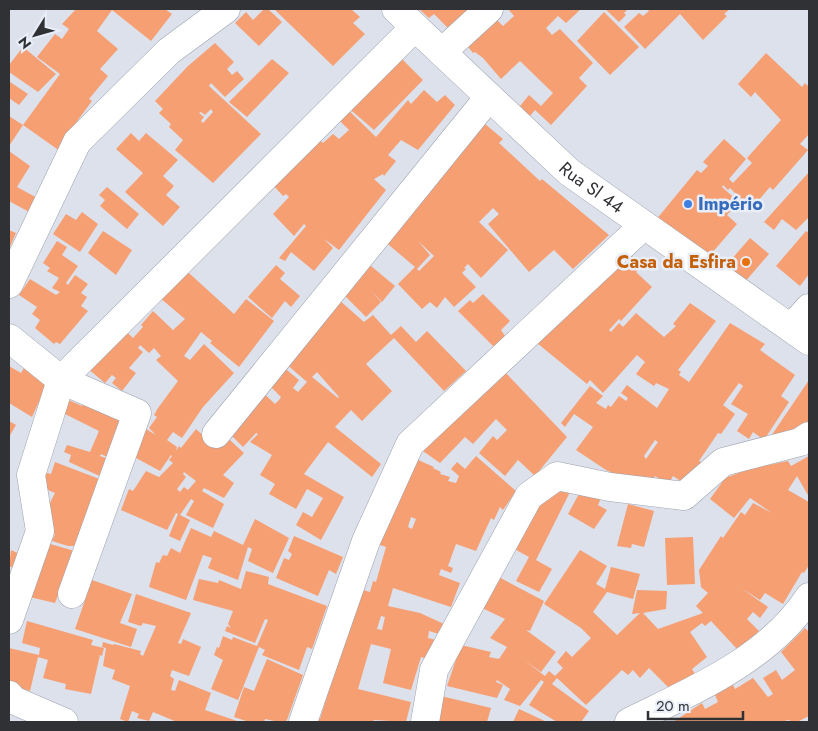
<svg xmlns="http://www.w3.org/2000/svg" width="818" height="731" viewBox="0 0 818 731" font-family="Jost,sans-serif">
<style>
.building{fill:#f69f73;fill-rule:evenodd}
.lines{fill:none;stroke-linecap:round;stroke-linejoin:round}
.minor-casing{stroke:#9ca1ab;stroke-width:29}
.minor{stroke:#fff;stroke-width:28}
.shop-dot{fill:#3f7fe0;stroke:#e9eef9;stroke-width:2}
.food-dot{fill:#e8710a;stroke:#e9eef9;stroke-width:2}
.labels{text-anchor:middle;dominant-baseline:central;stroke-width:5;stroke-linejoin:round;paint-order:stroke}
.street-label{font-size:18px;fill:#2f3135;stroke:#e9eef9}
.shop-label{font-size:18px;font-weight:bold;fill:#366cbe;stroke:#e9eef9;text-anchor:start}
.food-label{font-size:18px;font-weight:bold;fill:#c56008;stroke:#e9eef9;text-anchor:end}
</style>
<rect width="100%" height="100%" fill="#dce1ec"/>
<path class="building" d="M 76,9 L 165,9 L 172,14 L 151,41 L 112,10 L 97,31 L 118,49 L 100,69 L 108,76 L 89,99 L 92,101 L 75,124 L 86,132 L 67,156 L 23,125 L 60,74 L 37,57 L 55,34 L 62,39 L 69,29 L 62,24 Z
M 264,9 L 268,9 L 282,22 L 259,46 L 235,23 L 246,12 L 253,20 Z
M 274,9 L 351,9 L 360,17 L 353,23 L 365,34 L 333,66 Z
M 419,9 L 468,9 L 448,28 L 434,14 L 429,18 Z
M 508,9 L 581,9 L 566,23 L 558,16 L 546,28 L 552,35 L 560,29 L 593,63 L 579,78 L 587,86 L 551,125 L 535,110 L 530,116 L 520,106 L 529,95 L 541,106 L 553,93 L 520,61 L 501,79 L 483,58 L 475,52 L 473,53 L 464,42 L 492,15 L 503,26 L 514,16 Z
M 605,9 L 628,9 L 624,13 L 626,15 L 619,22 Z
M 647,9 L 730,9 L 724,14 L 727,16 L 703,40 L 680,14 L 645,49 L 624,27 L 639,13 L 643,16 L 649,11 Z
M 604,12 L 639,47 L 610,75 L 577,41 Z
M 215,43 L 234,62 L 227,69 L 232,75 L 237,71 L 244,79 L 225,97 L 211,83 L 209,86 L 261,134 L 213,183 L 175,150 L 183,140 L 169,127 L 171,124 L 159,113 L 163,109 L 155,101 L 188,66 ZM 211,109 L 213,112 L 203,123 L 201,121 L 204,117 L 199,113 L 201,112 L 205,115 Z
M 23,47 L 56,74 L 38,92 L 9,72 L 9,65 Z
M 391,48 L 423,80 L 374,130 L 338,99 Z
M 766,53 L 802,87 L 805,83 L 809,87 L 809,134 L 800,144 L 808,150 L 773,190 L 770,187 L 751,209 L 730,188 L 728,190 L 723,185 L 722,187 L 739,202 L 727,215 L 737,224 L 705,261 L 655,221 L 697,170 L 701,173 L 708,166 L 703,162 L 724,139 L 746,159 L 729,179 L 733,183 L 752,163 L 747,158 L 781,120 L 755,92 L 751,97 L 738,84 Z
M 272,59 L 289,73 L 247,117 L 229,102 Z
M 10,82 L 28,94 L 19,105 L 9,98 Z
M 424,90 L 437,102 L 445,95 L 455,105 L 418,150 L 401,140 L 388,155 L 396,161 L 384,176 L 383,174 L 374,179 L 386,190 L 339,250 L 324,239 L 333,248 L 314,271 L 291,252 L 285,261 L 279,258 L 306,226 L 304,224 L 294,236 L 273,214 L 289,197 L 286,194 L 283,196 L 272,184 L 316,137 L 323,143 L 333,134 L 339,139 L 349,130 L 328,109 L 338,100 L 376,137 L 408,100 L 411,104 Z
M 473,114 L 503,139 L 499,143 L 540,181 L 542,179 L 609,235 L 573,269 L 554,250 L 529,272 L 488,224 L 499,214 L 493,208 L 479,222 L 508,250 L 481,278 L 468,264 L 464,268 L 466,269 L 462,273 L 476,287 L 454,307 L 445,297 L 437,308 L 430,302 L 422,309 L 398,284 L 415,267 L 376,234 ZM 418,241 L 434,256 L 419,271 L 417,269 L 430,255 Z
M 9,116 L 23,125 L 9,146 Z
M 131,133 L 139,141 L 146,133 L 178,160 L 163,176 L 174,186 L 166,195 L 180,207 L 163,226 L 125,192 L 143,173 L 116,149 Z
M 9,151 L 30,166 L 17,187 L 39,199 L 31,213 L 9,201 Z
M 809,172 L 809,217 L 796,230 L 782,219 L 774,230 L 764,222 Z
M 107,187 L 139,214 L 127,229 L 100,206 L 105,200 L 99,195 Z
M 82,212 L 98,224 L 80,252 L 53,234 L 66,214 L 76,220 Z
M 9,230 L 16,233 L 9,249 Z
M 103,231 L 132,250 L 116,275 L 88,253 Z
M 806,231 L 809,233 L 809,274 L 800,286 L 776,266 Z
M 750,238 L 769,254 L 744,283 L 723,269 Z
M 57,241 L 67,247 L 62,255 L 78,266 L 66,283 L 68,285 L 75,275 L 88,284 L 81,293 L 87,297 L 81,306 L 88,311 L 60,344 L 56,342 L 54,344 L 35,328 L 40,320 L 32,314 L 37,307 L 19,295 L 30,279 L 56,295 L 60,292 L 52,288 L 59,278 L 47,271 L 50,268 L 43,263 Z
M 627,252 L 643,265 L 636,272 L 652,287 L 621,321 L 619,319 L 609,330 L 611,332 L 619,323 L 623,327 L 636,313 L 664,337 L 676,326 L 673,324 L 690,303 L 716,321 L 678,370 L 681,372 L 679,375 L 689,382 L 730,323 L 765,344 L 760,350 L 795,375 L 781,396 L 789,402 L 764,440 L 753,432 L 749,439 L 737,431 L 748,414 L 731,404 L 743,386 L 739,383 L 723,405 L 735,414 L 721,434 L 718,433 L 699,461 L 701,462 L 695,472 L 682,482 L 673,476 L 668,485 L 655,476 L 650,486 L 631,481 L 606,470 L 576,450 L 593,427 L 574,414 L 565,427 L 561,423 L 590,386 L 603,396 L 596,403 L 606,409 L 608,405 L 611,407 L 619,396 L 626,401 L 628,398 L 621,393 L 627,385 L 657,408 L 669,389 L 656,383 L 654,386 L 636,374 L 645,362 L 637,355 L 603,393 L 590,380 L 587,384 L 537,343 ZM 655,440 L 658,442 L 646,459 L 644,456 Z
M 359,256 L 395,286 L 382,302 L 370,290 L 381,302 L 366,317 L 345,296 Z
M 179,264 L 234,314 L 246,299 L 274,321 L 239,367 L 210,343 L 212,341 L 201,332 L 184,356 L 190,360 L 204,344 L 234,373 L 203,407 L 182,438 L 173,432 L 167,440 L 177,447 L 176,451 L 179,446 L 181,448 L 196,429 L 207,439 L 217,428 L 244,453 L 223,475 L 234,483 L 224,498 L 204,488 L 202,491 L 224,504 L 213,528 L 186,515 L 194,501 L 191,499 L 180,515 L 190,520 L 180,541 L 169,536 L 178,514 L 176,513 L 167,530 L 121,510 L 129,489 L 133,491 L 146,471 L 159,477 L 173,463 L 169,460 L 172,456 L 171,455 L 160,471 L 136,458 L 146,429 L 156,435 L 149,428 L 157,417 L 154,415 L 158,408 L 178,381 L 156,360 L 161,356 L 154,348 L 149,353 L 140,345 L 138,348 L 143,352 L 129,368 L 136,373 L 122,391 L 112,383 L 116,378 L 112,375 L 105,383 L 81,363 L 116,322 L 133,338 L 143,327 L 141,325 L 153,311 L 173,330 L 185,319 L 147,287 ZM 184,472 L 196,481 L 188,490 L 184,487 L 180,492 L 177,489 L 186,477 L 183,474 Z
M 276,265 L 285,273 L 280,279 L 300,296 L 291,307 L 285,301 L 272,318 L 248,297 Z
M 330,292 L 364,322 L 373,315 L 391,335 L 401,326 L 416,342 L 427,331 L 466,371 L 444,391 L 394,338 L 366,364 L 392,391 L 362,421 L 351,410 L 335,427 L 381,464 L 372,477 L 328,442 L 304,474 L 344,497 L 321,540 L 296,525 L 303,512 L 312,517 L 323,498 L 307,489 L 296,509 L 269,494 L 275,484 L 260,475 L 272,455 L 250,442 L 258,434 L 256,433 L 243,447 L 218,422 L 253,383 L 275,404 L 279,400 L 281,397 L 267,383 L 276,361 L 299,380 L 293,388 L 298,392 L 307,382 L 277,356 ZM 317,372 L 339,397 L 338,398 L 312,377 Z
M 483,294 L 510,321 L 501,330 L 505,336 L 494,347 L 458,311 L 470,300 L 473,303 Z
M 32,354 L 53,371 L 32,417 L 9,403 L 9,366 L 21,373 Z
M 503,370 L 567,437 L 535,476 L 518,460 L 505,476 L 479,453 L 493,436 L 497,440 L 507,430 L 496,419 L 473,444 L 465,437 L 440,463 L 420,449 Z
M 809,380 L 809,433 L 767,442 Z
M 64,398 L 82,406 L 87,398 L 124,418 L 111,459 L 101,454 L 100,456 L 111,460 L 104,478 L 69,462 L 71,455 L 64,452 L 67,445 L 90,452 L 99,431 L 57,410 Z
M 9,421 L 16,425 L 9,437 Z
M 476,456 L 516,491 L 503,510 L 500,507 L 494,520 L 491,518 L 476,551 L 456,544 L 448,566 L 453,568 L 451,573 L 441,569 L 439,575 L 460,583 L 451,607 L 393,588 L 388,606 L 420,613 L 444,624 L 439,634 L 429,631 L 428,638 L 436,640 L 428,659 L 421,657 L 411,690 L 383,683 L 391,649 L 371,644 L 358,689 L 411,702 L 406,722 L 374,720 L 373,722 L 314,722 L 315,718 L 320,719 L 360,589 L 370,592 L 373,581 L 376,582 L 386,547 L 371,542 L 416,459 L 434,467 L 433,468 L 441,472 L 440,474 L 450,477 L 448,481 L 456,483 L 459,476 L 451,469 L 457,462 L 465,469 ZM 411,517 L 416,519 L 412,529 L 408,527 ZM 381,616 L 385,617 L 382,630 L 377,629 Z
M 809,456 L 809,497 L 797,476 L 788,490 L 809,502 L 809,565 L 804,573 L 802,572 L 783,604 L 765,593 L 760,600 L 741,588 L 768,607 L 760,618 L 753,612 L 747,619 L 759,631 L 738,650 L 711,621 L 705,626 L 702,623 L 690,632 L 707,657 L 692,669 L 695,674 L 669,688 L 649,668 L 640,678 L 633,670 L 628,675 L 622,670 L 586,705 L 557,678 L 552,684 L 589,711 L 581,722 L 557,722 L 529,705 L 544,682 L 541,680 L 520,706 L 504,700 L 510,689 L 497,680 L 496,682 L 503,685 L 497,698 L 447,686 L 461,645 L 491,652 L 489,657 L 499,659 L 507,647 L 490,638 L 505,619 L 480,607 L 495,575 L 544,601 L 530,631 L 526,630 L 556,652 L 541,672 L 524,660 L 545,676 L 549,671 L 555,676 L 563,668 L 557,662 L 566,651 L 572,657 L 591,638 L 581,628 L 544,604 L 580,550 L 607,566 L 596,584 L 605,589 L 611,567 L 640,574 L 633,599 L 607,592 L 593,612 L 617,635 L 640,613 L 632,614 L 637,590 L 667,591 L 666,609 L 643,613 L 658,629 L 703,613 L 696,606 L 708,593 L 701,587 L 699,570 L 721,536 L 723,538 L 741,512 L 745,515 L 753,503 L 772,513 L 750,498 L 734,518 L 710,499 L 723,481 L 720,480 L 749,469 L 788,461 L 791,466 Z
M 55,462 L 102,480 L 76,546 L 68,546 L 52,541 L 55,534 L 38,526 L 55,493 L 39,486 L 43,472 L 51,474 Z
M 571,490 L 536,560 L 552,569 L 539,592 L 516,581 L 529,557 L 507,545 L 544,491 Z
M 580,492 L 601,498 L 598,505 L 607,510 L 594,529 L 568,514 Z
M 628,504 L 654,511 L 644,547 L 632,544 L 631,548 L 617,546 Z
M 255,519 L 289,538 L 273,573 L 248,561 L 252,549 L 248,547 L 238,580 L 208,568 L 212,558 L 203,555 L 186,600 L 149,587 L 156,562 L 159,563 L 163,555 L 167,556 L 171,548 L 180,553 L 191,528 L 211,537 L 214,531 L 243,545 Z
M 294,536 L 343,557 L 336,574 L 329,570 L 318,596 L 276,578 L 284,558 L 289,560 L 292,554 L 288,551 Z
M 693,537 L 695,584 L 667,585 L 665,538 Z
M 29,538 L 75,551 L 55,603 L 21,595 Z
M 11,550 L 28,558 L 22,572 L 9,566 Z
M 246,571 L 269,577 L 268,584 L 327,606 L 312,649 L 307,647 L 299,670 L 262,655 L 265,650 L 259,647 L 238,700 L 211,689 L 223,660 L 214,655 L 217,647 L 219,648 L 223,636 L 232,640 L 233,637 L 257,646 L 268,620 L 265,619 L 255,643 L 225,631 L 227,626 L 231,628 L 228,624 L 233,611 L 193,600 L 199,579 L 218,583 L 219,580 L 241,589 Z
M 92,580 L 132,594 L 120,623 L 137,629 L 131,647 L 75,629 Z
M 136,594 L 191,613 L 178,643 L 181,644 L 183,639 L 201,647 L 189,676 L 172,670 L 170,676 L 174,679 L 171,690 L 175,691 L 179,680 L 211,693 L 205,710 L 240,722 L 177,722 L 153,712 L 149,721 L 137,718 L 139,714 L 132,711 L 128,722 L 120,719 L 130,686 L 112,679 L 115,670 L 103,666 L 106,648 L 102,647 L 103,642 L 113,645 L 114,644 L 141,651 L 140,654 L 143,656 L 156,626 L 143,623 L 141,626 L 128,622 Z
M 27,621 L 93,640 L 91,645 L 104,648 L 102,656 L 100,655 L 91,694 L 65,689 L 66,684 L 43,678 L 48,660 L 38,657 L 30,691 L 9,684 L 9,648 L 39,655 L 40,648 L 22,643 Z
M 805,628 L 809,632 L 809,716 L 797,722 L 787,720 L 784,722 L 673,722 L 702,703 L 705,709 L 718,702 L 715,695 L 733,685 L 735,689 L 753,678 L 768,697 L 773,694 L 763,678 L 776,670 L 782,680 L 795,670 L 781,652 Z
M 267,659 L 303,675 L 287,720 L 285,722 L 279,722 L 265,719 L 264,722 L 249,722 L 234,717 L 244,687 L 254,691 Z
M 441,696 L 491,708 L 487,722 L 436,721 Z
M 519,709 L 547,722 L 513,722 Z"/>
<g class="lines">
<g class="minor-casing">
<g id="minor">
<path id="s1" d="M 396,9 L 569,172 L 809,341"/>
<path d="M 442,52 L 489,9"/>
<path d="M 9,284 L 77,142 L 169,51 L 226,9"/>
<path d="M 792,327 L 809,308"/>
<path d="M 9,338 L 61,380 L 137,413 L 72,594"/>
<path d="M 216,434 L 489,97"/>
<path d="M 9,620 L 40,531 L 31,475 L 61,380 L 415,27"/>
<path d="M 9,695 L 13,700 L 64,722"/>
<path d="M 303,722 L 366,541 L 410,444 L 644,225"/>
<path d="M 425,722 L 434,670 L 529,496 L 557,476 L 610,487 L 684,496 L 723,462 L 800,442 L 809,436"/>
<path d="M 629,722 C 694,690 769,659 809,597"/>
</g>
</g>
<use href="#minor" class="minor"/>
</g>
<circle class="shop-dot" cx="688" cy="204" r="5"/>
<circle class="food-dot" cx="746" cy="262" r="5"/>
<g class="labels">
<g class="street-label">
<text stroke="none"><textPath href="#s1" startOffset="265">Rua Sl 44</textPath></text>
</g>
<g class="shop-label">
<text x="698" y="204">Império</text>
</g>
<g class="food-label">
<text x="736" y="262">Casa da Esfira</text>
</g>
</g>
<rect width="818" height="731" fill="none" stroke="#2f3135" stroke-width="20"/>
<g transform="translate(35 35) rotate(233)" stroke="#e9eef9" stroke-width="4" paint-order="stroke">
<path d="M0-4L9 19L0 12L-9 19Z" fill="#2f3135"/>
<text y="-8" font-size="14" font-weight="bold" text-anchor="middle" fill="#2f3135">N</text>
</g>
<path d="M648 711v8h95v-8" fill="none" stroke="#2f3135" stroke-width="2.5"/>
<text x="656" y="711" font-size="15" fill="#2f3135" stroke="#e9eef9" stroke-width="4" paint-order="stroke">20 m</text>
</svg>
